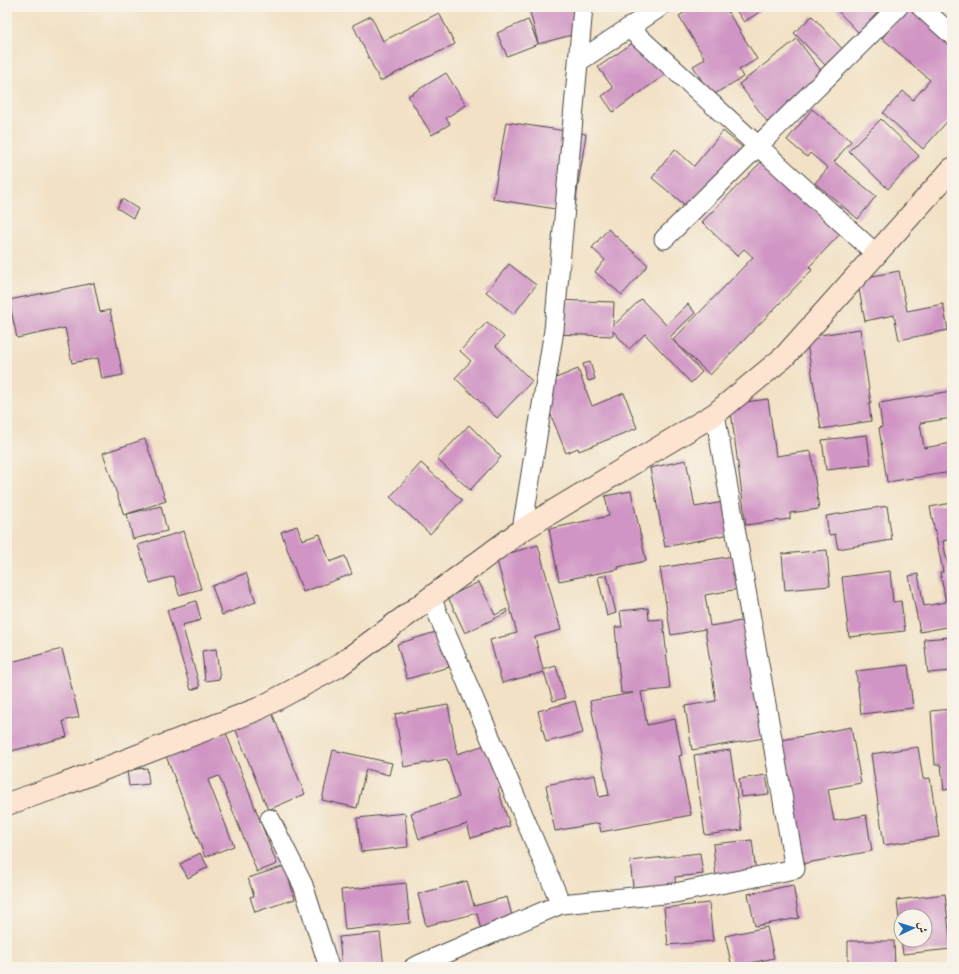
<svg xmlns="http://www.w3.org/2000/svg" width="959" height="974" viewBox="0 0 959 974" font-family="Alegreya,Amiri,serif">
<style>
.building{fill:#d095c4}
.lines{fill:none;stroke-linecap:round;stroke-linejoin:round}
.minor-casing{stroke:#494642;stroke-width:21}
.secondary-casing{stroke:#494642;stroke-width:24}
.minor{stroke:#fff;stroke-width:19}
.secondary{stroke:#fde4d0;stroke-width:22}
</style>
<rect width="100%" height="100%" fill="#f7f3e8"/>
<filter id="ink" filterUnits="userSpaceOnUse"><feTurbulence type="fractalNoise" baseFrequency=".025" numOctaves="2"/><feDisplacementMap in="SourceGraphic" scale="8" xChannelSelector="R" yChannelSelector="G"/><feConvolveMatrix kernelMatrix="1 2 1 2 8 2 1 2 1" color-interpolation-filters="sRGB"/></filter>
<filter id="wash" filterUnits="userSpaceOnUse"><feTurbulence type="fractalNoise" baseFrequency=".012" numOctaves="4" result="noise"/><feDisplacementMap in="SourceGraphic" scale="16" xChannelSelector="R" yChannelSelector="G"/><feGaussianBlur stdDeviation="0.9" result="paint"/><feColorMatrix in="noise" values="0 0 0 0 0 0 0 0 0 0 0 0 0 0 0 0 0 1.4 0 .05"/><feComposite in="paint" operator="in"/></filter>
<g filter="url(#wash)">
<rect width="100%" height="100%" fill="#f2e1c5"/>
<g id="blocks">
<path class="building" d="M 550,7 L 580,7 L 587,31 L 538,44 L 507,56 L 497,33 L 528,20 L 538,43 L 530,12 Z
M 693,7 L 725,7 L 757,59 L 739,70 L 743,77 L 711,96 L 693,66 L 705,59 L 679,16 Z
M 734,7 L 763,7 L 764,9 L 744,22 Z
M 834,7 L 891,7 L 859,33 Z
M 909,7 L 911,7 L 952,43 L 952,118 L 951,117 L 923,149 L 883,113 L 903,91 L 913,100 L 930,80 L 882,38 Z
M 439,13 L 455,44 L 380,81 L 353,25 L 371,16 L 383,41 Z
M 812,16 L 848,55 L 831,71 L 794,33 Z
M 640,38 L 666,74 L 613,112 L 602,96 L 613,88 L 598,67 Z
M 797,39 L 828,80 L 772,128 L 739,84 Z
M 446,73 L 466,105 L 446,118 L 450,124 L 432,135 L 408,96 Z
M 812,109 L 851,141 L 834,162 L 876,196 L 858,219 L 815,183 L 828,168 L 810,153 L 807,157 L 787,140 Z
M 881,119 L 919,156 L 888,189 L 849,151 Z
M 506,122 L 586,134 L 574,212 L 493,199 Z
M 723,131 L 748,152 L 696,214 L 652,178 L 675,149 L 694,166 Z
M 764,159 L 840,234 L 809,267 L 812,270 L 710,375 L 673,340 L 753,257 L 744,249 L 737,256 L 702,222 Z
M 122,199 L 138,209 L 133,218 L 117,208 Z
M 608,229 L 648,265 L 622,295 L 595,272 L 605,260 L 592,248 Z
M 509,264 L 536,285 L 514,314 L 486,292 Z
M 899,271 L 907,311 L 943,304 L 948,330 L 899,340 L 894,315 L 865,321 L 857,279 Z
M 94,283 L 100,312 L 110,310 L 123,375 L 102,379 L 98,358 L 72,363 L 65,328 L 17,338 L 9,300 Z
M 641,299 L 666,325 L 688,304 L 695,313 L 670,337 L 702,372 L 691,383 L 645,334 L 629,349 L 613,331 L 613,336 L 552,334 L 553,300 L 614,302 L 613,326 Z
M 487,322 L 504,337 L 496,346 L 532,381 L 497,418 L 455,378 L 471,361 L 460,351 Z
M 860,329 L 871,403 L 869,403 L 871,421 L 821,429 L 806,337 Z
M 590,362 L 595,379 L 588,381 L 583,364 Z
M 578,369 L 592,406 L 624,393 L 637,428 L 579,451 L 578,448 L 566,453 L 539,385 Z
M 952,391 L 952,418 L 920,423 L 924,448 L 952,443 L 952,472 L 887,482 L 879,428 L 882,427 L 879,403 Z
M 768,399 L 776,456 L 811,451 L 819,509 L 790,513 L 790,519 L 746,525 L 730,404 Z
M 469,425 L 501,457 L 470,490 L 437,459 Z
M 867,435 L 871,465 L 826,470 L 822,440 Z
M 145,439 L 166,501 L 124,515 L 103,453 Z
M 686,460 L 695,507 L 729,501 L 735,533 L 665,547 L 650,468 Z
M 421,463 L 462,500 L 430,534 L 390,497 Z
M 631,491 L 646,561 L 618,567 L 619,569 L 559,581 L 549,529 L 609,516 L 605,496 Z
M 952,503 L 952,539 L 943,541 L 952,586 L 952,626 L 920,632 L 909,576 L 918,574 L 924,606 L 946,602 L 940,572 L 943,572 L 930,507 Z
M 161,506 L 167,531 L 133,539 L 127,514 Z
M 887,506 L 892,540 L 838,549 L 835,534 L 829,535 L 826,516 Z
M 297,526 L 302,540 L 320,534 L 330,562 L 345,556 L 352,574 L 303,592 L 281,532 Z
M 184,531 L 201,589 L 179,595 L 174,576 L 150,583 L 138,545 Z
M 538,545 L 561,630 L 535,637 L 543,670 L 556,666 L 565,698 L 553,701 L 544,672 L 502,683 L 490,640 L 517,633 L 496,557 Z
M 827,550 L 830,586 L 785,590 L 782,554 Z
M 733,556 L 739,589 L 705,595 L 710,626 L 748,620 L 764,738 L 692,750 L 685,706 L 716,701 L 705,629 L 671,635 L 660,568 Z
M 890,571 L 893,602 L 901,601 L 905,631 L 849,637 L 842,577 Z
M 246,573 L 256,602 L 222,615 L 212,586 Z
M 607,575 L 616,613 L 607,616 L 598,577 Z
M 479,582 L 495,615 L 507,609 L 508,612 L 465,633 L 448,597 Z
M 196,601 L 201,620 L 182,625 L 200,687 L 191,690 L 167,610 Z
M 648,608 L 649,620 L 663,619 L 670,689 L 641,692 L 647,725 L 675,719 L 682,755 L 679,756 L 691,815 L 601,832 L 599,823 L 555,831 L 546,785 L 595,775 L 599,797 L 609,795 L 590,701 L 633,693 L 621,693 L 615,627 L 622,627 L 620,611 Z
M 439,631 L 449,667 L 407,679 L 397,644 Z
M 952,637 L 952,671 L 928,673 L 924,639 Z
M 62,649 L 79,717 L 63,721 L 67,737 L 7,752 L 7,663 Z
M 216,649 L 220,679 L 205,681 L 202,651 Z
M 908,665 L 913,708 L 861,714 L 856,671 Z
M 575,701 L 583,733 L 546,742 L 538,711 Z
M 448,705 L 457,754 L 488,744 L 502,787 L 498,789 L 510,826 L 471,838 L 467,824 L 419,839 L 411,813 L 459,797 L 447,759 L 404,767 L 395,714 Z
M 952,709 L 952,789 L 944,790 L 941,765 L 935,765 L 931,711 Z
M 272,713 L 305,794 L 268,810 L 235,728 Z
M 851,727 L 861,783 L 828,789 L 834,821 L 866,815 L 872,851 L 801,864 L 777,741 Z
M 226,733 L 277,864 L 257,872 L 219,776 L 208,780 L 234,846 L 205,857 L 166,756 Z
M 918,747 L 923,779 L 930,778 L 939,837 L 884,845 L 871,754 Z
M 333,750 L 392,763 L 389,775 L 366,769 L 357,808 L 322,800 Z
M 730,750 L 742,830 L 705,835 L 694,755 Z
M 147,768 L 149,784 L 129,786 L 127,770 Z
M 766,775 L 769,794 L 741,797 L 739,779 Z
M 405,813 L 408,847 L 361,852 L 357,818 Z
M 752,840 L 756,873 L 716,877 L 713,844 Z
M 200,853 L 208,867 L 188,878 L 180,864 Z
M 700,853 L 703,874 L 675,877 L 676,890 L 634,895 L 630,861 Z
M 285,866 L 295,899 L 255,912 L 250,897 L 254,896 L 248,878 Z
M 467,881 L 474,906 L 507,897 L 515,927 L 482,935 L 477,913 L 426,926 L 418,894 Z
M 406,883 L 410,923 L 345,930 L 341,890 Z
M 793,885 L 799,918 L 755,926 L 748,894 Z
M 945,894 L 951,949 L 903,954 L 901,940 L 925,940 L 925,916 L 901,916 L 901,929 L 900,929 L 897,900 Z
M 709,903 L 713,941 L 668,945 L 664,908 Z
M 767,927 L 774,958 L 732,967 L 725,936 Z
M 380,933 L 384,967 L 342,967 L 339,937 Z
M 848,941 L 894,941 L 895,967 L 848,967 Z"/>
</g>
</g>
<g filter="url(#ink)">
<use href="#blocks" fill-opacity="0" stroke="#494642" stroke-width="1"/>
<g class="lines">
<g class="minor-casing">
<path id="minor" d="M 921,7 L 952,35
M 629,28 L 876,254
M 578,62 L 660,7
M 664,239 L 898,7
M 522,530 L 554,330 L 583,7
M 431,598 L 561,904
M 270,819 L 303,885 L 329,967
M 414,967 L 561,904 L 675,893 L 795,869 L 715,414"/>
</g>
<g class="secondary-casing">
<path id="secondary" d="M 7,804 L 60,786 L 258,709 L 337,667 L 522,530 L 715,414 L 784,357 L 952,169"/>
</g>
<use href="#minor" class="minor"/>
<use href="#secondary" class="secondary"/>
</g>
</g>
<rect width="959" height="974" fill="none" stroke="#f7f3e8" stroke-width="24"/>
<g transform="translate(913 928) rotate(86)"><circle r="19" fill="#f7f3e8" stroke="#a5a39c"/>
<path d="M0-3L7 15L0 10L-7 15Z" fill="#1f6fb2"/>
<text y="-6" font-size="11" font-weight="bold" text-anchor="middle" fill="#2b2b2b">ش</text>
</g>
</svg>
